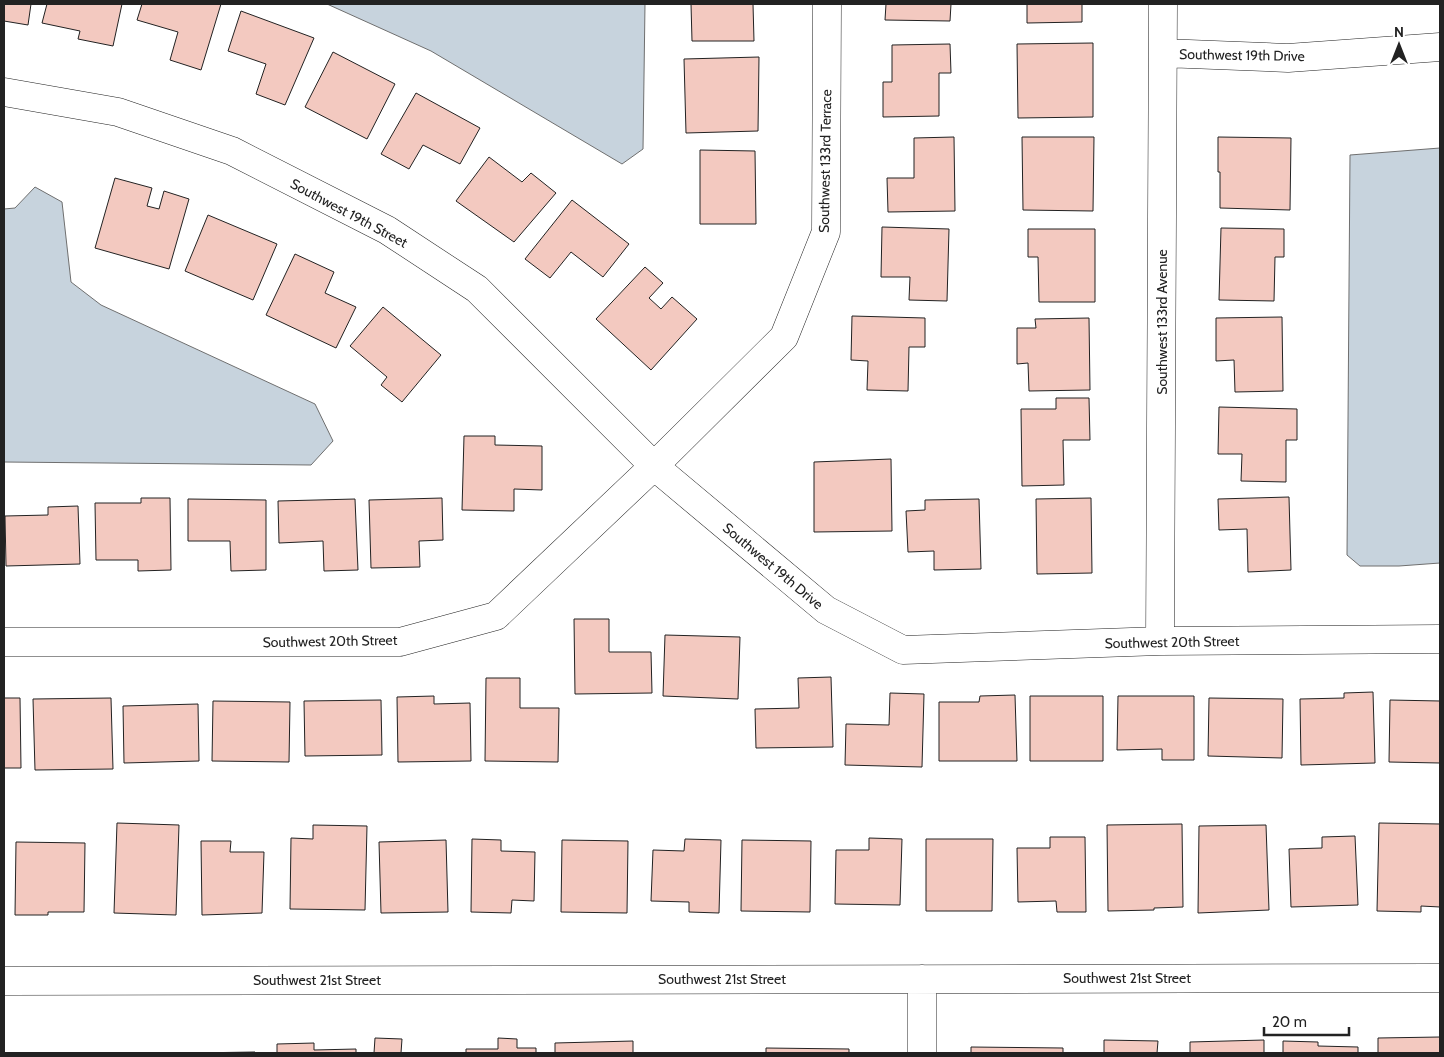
<svg xmlns="http://www.w3.org/2000/svg" width="1444" height="1057" viewBox="0 0 1444 1057" font-family="Cabin,sans-serif">
<style>
.water{fill:#c7d3dd;stroke:#6f6f6f}
.building{fill:#f3c9c0;stroke:#222}
.lines{fill:none;stroke-linecap:round;stroke-linejoin:round}
.minor-casing{stroke:#222;stroke-width:29}
.minor{stroke:#fff;stroke-width:28}
.labels{text-anchor:middle;dominant-baseline:central;stroke-width:4;stroke-linejoin:round;paint-order:stroke}
.street-label{font-size:14px;fill:#222;stroke:#fff}
</style>
<rect width="100%" height="100%" fill="#fff"/>
<path class="water" d="M 327,4 L 645,4 L 643,149 L 622,164 L 431,51 Z
M 1440,148 L 1440,563 L 1399,566 L 1360,566 L 1347,555 L 1350,155 Z
M 35,187 L 62,202 L 71,282 L 101,305 L 315,404 L 333,441 L 311,465 L 4,462 L 4,209 L 15,208 Z"/>
<path class="building" d="M 4,4 L 31,4 L 28,25 L 4,21 Z
M 47,4 L 122,4 L 113,46 L 78,39 L 80,31 L 42,23 Z
M 142,4 L 221,4 L 201,70 L 170,60 L 178,32 L 137,20 Z
M 691,4 L 753,4 L 754,41 L 692,41 Z
M 886,4 L 951,4 L 950,21 L 885,20 Z
M 1027,4 L 1082,4 L 1082,22 L 1027,23 Z
M 241,11 L 314,38 L 285,105 L 256,94 L 266,64 L 228,51 Z
M 1093,43 L 1093,117 L 1018,118 L 1017,44 Z
M 950,44 L 951,73 L 939,73 L 939,116 L 883,117 L 883,82 L 892,82 L 892,45 Z
M 333,52 L 395,84 L 367,139 L 305,107 Z
M 759,57 L 758,131 L 686,133 L 684,59 Z
M 416,93 L 480,128 L 460,164 L 423,145 L 409,169 L 381,154 Z
M 954,137 L 955,211 L 888,212 L 887,178 L 914,178 L 914,138 Z
M 1022,137 L 1094,137 L 1093,211 L 1023,210 Z
M 1218,137 L 1291,138 L 1290,210 L 1220,208 L 1220,172 L 1218,172 Z
M 700,150 L 755,151 L 756,224 L 700,224 Z
M 489,157 L 522,182 L 531,173 L 556,193 L 514,242 L 456,201 Z
M 115,178 L 152,188 L 147,206 L 159,209 L 164,191 L 189,199 L 169,269 L 95,248 Z
M 572,200 L 629,244 L 603,277 L 571,252 L 550,278 L 525,259 Z
M 208,215 L 277,244 L 253,300 L 185,271 Z
M 882,227 L 949,229 L 947,301 L 909,300 L 910,277 L 881,277 Z
M 1221,228 L 1284,229 L 1284,257 L 1275,257 L 1274,301 L 1219,300 Z
M 1028,229 L 1095,229 L 1095,302 L 1039,302 L 1038,257 L 1028,257 Z
M 295,254 L 334,272 L 325,293 L 356,307 L 336,348 L 266,315 Z
M 645,267 L 663,283 L 649,298 L 661,309 L 672,297 L 697,319 L 651,370 L 596,319 Z
M 383,307 L 441,355 L 402,402 L 381,385 L 387,377 L 350,346 Z
M 852,316 L 925,318 L 925,347 L 909,347 L 908,391 L 867,390 L 868,361 L 851,360 Z
M 1282,317 L 1283,391 L 1235,392 L 1234,360 L 1216,361 L 1216,318 Z
M 1089,318 L 1090,390 L 1029,391 L 1028,363 L 1017,364 L 1017,328 L 1036,328 L 1035,319 Z
M 1056,398 L 1089,398 L 1090,440 L 1063,440 L 1064,485 L 1022,486 L 1021,409 L 1056,409 Z
M 1219,407 L 1297,409 L 1297,440 L 1286,440 L 1286,482 L 1241,481 L 1242,454 L 1218,454 Z
M 464,436 L 495,436 L 495,445 L 542,446 L 542,490 L 514,489 L 514,511 L 462,510 Z
M 891,459 L 892,531 L 814,532 L 814,462 Z
M 1289,497 L 1291,570 L 1248,572 L 1247,529 L 1219,530 L 1218,499 Z
M 141,498 L 170,498 L 171,570 L 138,571 L 138,560 L 96,560 L 95,503 L 141,503 Z
M 442,498 L 443,540 L 419,541 L 420,567 L 371,568 L 369,500 Z
M 1091,498 L 1092,573 L 1037,574 L 1036,499 Z
M 188,499 L 266,500 L 266,570 L 231,571 L 230,541 L 188,541 Z
M 355,499 L 358,570 L 324,571 L 323,541 L 279,543 L 278,501 Z
M 979,499 L 981,569 L 934,570 L 934,551 L 908,552 L 906,511 L 925,510 L 925,500 Z
M 78,506 L 80,564 L 6,566 L 5,516 L 48,515 L 48,507 Z
M 574,619 L 609,619 L 609,652 L 651,652 L 652,693 L 575,694 Z
M 665,635 L 740,637 L 738,699 L 663,696 Z
M 831,677 L 833,747 L 756,748 L 755,709 L 799,708 L 798,678 Z
M 486,678 L 520,678 L 520,708 L 559,708 L 558,762 L 485,761 Z
M 1373,692 L 1375,763 L 1301,765 L 1300,699 L 1344,698 L 1344,693 Z
M 890,693 L 924,694 L 922,767 L 845,765 L 846,724 L 889,725 Z
M 1015,695 L 1017,761 L 939,761 L 939,702 L 979,702 L 980,696 Z
M 434,696 L 434,704 L 470,703 L 471,761 L 398,762 L 397,697 Z
M 1030,696 L 1103,696 L 1103,761 L 1030,761 Z
M 1118,696 L 1194,696 L 1194,760 L 1162,760 L 1162,749 L 1117,750 Z
M 4,698 L 20,698 L 21,768 L 4,768 Z
M 111,698 L 113,769 L 35,770 L 33,699 Z
M 1209,698 L 1283,699 L 1282,758 L 1208,756 Z
M 381,700 L 382,755 L 305,756 L 304,701 Z
M 1390,700 L 1440,701 L 1440,763 L 1389,762 Z
M 213,701 L 290,702 L 289,762 L 212,761 Z
M 198,704 L 199,761 L 124,763 L 123,706 Z
M 117,823 L 179,825 L 176,915 L 114,913 Z
M 1379,823 L 1440,824 L 1440,907 L 1421,906 L 1421,912 L 1377,911 Z
M 1182,824 L 1183,907 L 1154,908 L 1154,910 L 1108,911 L 1107,825 Z
M 313,825 L 367,826 L 365,910 L 290,909 L 291,838 L 313,839 Z
M 1266,825 L 1269,910 L 1198,913 L 1199,826 Z
M 1355,836 L 1358,905 L 1291,907 L 1289,849 L 1322,848 L 1322,837 Z
M 1050,837 L 1085,837 L 1086,912 L 1057,912 L 1056,901 L 1018,902 L 1017,848 L 1050,848 Z
M 869,838 L 902,839 L 900,905 L 835,904 L 836,850 L 869,850 Z
M 472,839 L 501,840 L 501,851 L 535,852 L 534,901 L 512,900 L 511,913 L 471,912 Z
M 685,839 L 721,840 L 719,913 L 689,912 L 689,902 L 651,901 L 653,850 L 684,851 Z
M 926,839 L 993,839 L 992,911 L 926,911 Z
M 446,840 L 448,912 L 381,913 L 379,842 Z
M 562,840 L 628,841 L 627,913 L 561,912 Z
M 742,840 L 811,841 L 810,912 L 741,911 Z
M 201,841 L 231,841 L 230,852 L 264,852 L 262,913 L 202,915 Z
M 16,842 L 85,843 L 84,912 L 48,912 L 48,915 L 15,915 Z
M 1440,1037 L 1440,1053 L 1378,1053 L 1378,1038 Z
M 375,1038 L 402,1039 L 401,1053 L 374,1053 Z
M 498,1038 L 517,1039 L 517,1048 L 536,1048 L 536,1053 L 466,1053 L 466,1049 L 498,1049 Z
M 1104,1040 L 1158,1041 L 1157,1053 L 1104,1053 Z
M 1264,1040 L 1264,1053 L 1190,1053 L 1190,1042 Z
M 633,1041 L 633,1053 L 555,1053 L 555,1043 Z
M 1283,1041 L 1318,1042 L 1318,1046 L 1358,1047 L 1358,1053 L 1283,1053 Z
M 314,1043 L 314,1050 L 356,1049 L 356,1053 L 277,1053 L 277,1044 Z
M 971,1047 L 1063,1048 L 1063,1053 L 971,1053 Z
M 766,1048 L 849,1049 L 849,1053 L 766,1053 Z
M 255,1052 L 255,1053 L 192,1053 Z"/>
<g class="lines">
<g class="minor-casing">
<path id="minor" d="M 1163,53 L 1288,58 L 1440,47
M 4,92 L 118,112 L 232,151 L 387,230 L 477,289 L 654,466 L 826,610 L 903,650 L 1160,641 L 1440,639
M 1160,641 L 1163,4
M 4,642 L 400,642 L 496,616 L 654,466 L 784,337 L 826,232 L 827,4
M 4,981 L 1440,978
M 922,1053 L 922,979"/>
</g>
<use href="#minor" class="minor"/>
</g>
<g class="labels">
<g class="street-label">
<text transform="translate(1242 55) rotate(1)">Southwest 19th Drive</text>
<text transform="translate(825 161) rotate(-89)">Southwest 133rd Terrace</text>
<text transform="translate(349 213) rotate(28)">Southwest 19th Street</text>
<text transform="translate(1162 322) rotate(-90)">Southwest 133rd Avenue</text>
<text transform="translate(773 566) rotate(40)">Southwest 19th Drive</text>
<text transform="translate(330 641) rotate(-1)">Southwest 20th Street</text>
<text transform="translate(1172 642) rotate(-1)">Southwest 20th Street</text>
<text x="1127" y="978">Southwest 21st Street</text>
<text x="722" y="979">Southwest 21st Street</text>
<text x="317" y="980">Southwest 21st Street</text>
</g>
</g>
<rect width="1444" height="1057" fill="none" stroke="#222222" stroke-width="10"/>
<g transform="translate(1399 45)" stroke="#ffffff" stroke-width="4" paint-order="stroke">
<path d="M0-4L9 19L0 12L-9 19Z" fill="#222222"/>
<text y="-8" font-size="14" font-weight="bold" text-anchor="middle" fill="#222222">N</text>
</g>
<path d="M1264 1027v8h85v-8" fill="none" stroke="#222222" stroke-width="2.5"/>
<text x="1272" y="1027" font-size="15" fill="#222222" stroke="#ffffff" stroke-width="4" paint-order="stroke">20 m</text>
</svg>
